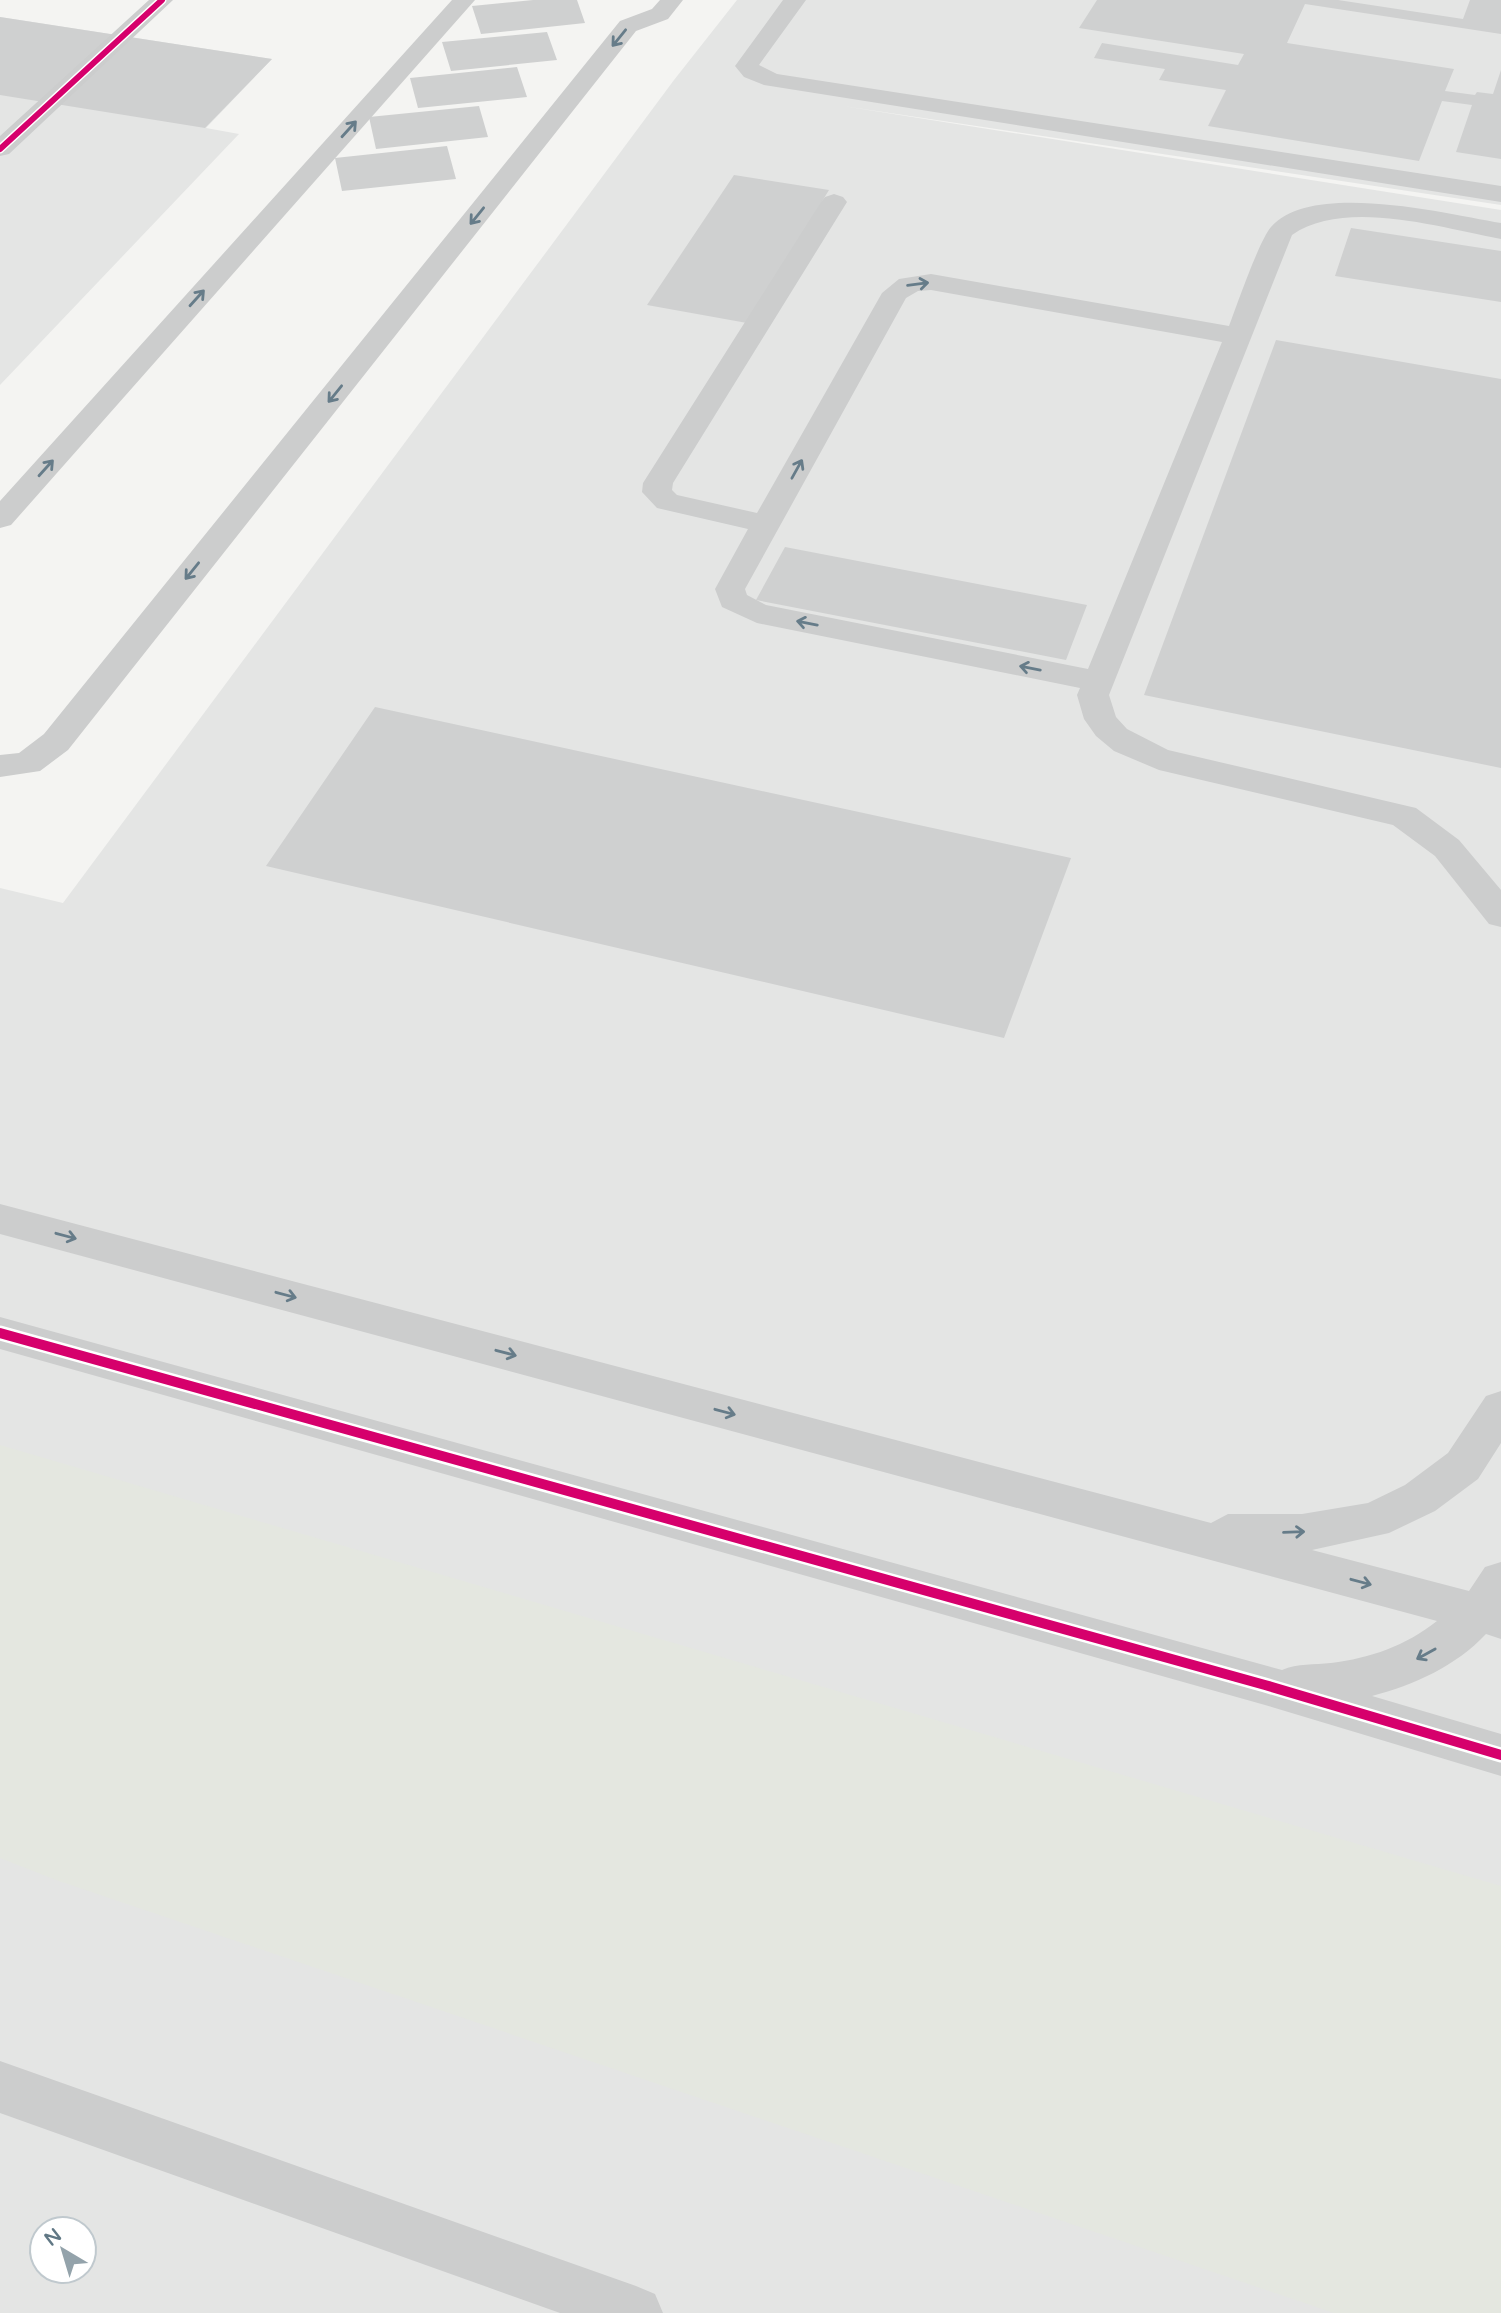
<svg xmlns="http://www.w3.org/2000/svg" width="1501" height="2313" viewBox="0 0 1501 2313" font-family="'Varela Round',sans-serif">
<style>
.built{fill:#e4e5e4;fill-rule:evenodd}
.green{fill:#e4e7e0}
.building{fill:#cfd0d0}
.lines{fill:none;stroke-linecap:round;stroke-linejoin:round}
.minor{fill:#cccdcd;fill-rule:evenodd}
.cycleway-far1-casing{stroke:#fff;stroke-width:9}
.cycleway-casing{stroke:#fff;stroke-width:15}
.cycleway-far1{stroke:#d6006c;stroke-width:6}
.cycleway{stroke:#d6006c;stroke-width:10}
.oneway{stroke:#667c89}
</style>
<rect width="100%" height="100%" fill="#f4f4f2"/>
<path class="built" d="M 737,0 L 1501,0 L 1501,205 L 843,106 L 1501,210 L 1501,2313 L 0,2313 L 0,888 L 63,903 L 674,80 ZM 42,2229 L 84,2229 L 84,2271 L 42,2271 Z
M 0,17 L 272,59 L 206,128 L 239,134 L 0,385 Z"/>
<path class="green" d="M 0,1445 L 1501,1886 L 1501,2313 L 1334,2313 L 56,1880 L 0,1858 Z"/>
<path class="building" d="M 533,0 L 577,0 L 585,23 L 481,34 L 472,6 Z
M 1097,0 L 1338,0 L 1463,19 L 1470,0 L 1501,0 L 1501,34 L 1305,4 L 1287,43 L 1454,69 L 1445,91 L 1475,95 L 1477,92 L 1493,94 L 1501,70 L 1501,159 L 1456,152 L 1472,105 L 1442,101 L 1419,161 L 1208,126 L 1226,90 L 1159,80 L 1165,69 L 1094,58 L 1102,43 L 1238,65 L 1244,54 L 1079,28 Z
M 0,17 L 272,59 L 205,128 L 0,95 Z
M 547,32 L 557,60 L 451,71 L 442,42 Z
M 517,67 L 527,97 L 418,108 L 410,78 Z
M 479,106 L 488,137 L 376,149 L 369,117 Z
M 447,146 L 456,179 L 342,191 L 335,158 Z
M 734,175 L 829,190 L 747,323 L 647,305 Z
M 1351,228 L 1501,251 L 1501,302 L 1335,276 Z
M 1276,340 L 1501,379 L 1501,768 L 1144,695 Z
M 785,547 L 1087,605 L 1066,660 L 756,600 Z
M 375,707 L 1071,858 L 1004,1038 L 266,866 Z"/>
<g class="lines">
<path class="minor" d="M 149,0 L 173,0 L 9,154 L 0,156 L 0,136 Z
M 452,0 L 475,0 L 11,525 L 0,528 L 0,501 Z
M 660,0 L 683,0 L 668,19 L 636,31 L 68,750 L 40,771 L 0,777 L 0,755 L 19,753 L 44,734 L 620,21 L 652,9 Z
M 783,0 L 806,0 L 759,65 L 777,74 L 1501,186 L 1501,202 L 764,85 L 744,77 L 735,66 Z
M 834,194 L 843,197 L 847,202 L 673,483 L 672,490 L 677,495 L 757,513 L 882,293 L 899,279 L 931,274 L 1229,326 C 1237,305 1259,241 1271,227 C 1312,180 1447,214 1501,223 L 1501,239 C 1441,228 1345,198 1292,235 L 1109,695 L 1116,717 L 1127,729 L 1168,750 L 1416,808 L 1459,840 L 1501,890 L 1501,927 L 1489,924 L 1435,856 L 1393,825 L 1159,770 L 1114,751 L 1096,736 L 1084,719 L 1077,695 L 1080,688 L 757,623 L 722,607 L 715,589 L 748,529 L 657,508 L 642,492 L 643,483 L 821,202 L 825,197 ZM 931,290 L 1222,342 L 1088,669 L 766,605 L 747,595 L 745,589 L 906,298 L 918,291 Z
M 0,1204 L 1211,1523 L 1228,1514 L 1302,1514 L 1368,1503 L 1405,1485 L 1448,1453 L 1486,1396 L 1501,1391 L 1501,1443 L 1478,1479 L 1435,1511 L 1389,1533 L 1312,1550 L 1469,1591 L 1485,1567 L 1501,1562 L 1501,1639 L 1486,1634 C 1456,1666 1414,1685 1372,1696 L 1501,1734 L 1501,1776 L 1265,1705 L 0,1349 L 0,1317 L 1282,1670 C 1298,1663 1314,1665 1331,1663 C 1371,1658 1405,1646 1437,1621 L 0,1234 Z
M 0,2061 L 636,2286 L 655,2294 L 663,2313 L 560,2313 L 0,2113 Z"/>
<g class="cycleway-far1-casing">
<path id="cycleway-far1" d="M 0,149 L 162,0"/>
</g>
<g class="cycleway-casing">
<path id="cycleway" d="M 0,1333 L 1265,1685 L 1501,1755"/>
</g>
<use href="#cycleway-far1" class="cycleway-far1"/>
<use href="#cycleway" class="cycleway"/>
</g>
<defs><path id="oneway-shaft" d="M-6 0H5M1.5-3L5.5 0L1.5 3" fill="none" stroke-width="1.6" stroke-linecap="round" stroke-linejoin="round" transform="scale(1.75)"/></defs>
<g class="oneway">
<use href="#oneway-shaft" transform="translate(619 38) rotate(129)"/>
<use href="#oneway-shaft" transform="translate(349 129) rotate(-48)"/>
<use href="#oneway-shaft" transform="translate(477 216) rotate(129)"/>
<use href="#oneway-shaft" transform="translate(918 284) rotate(-7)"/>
<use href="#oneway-shaft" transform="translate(197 298) rotate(-48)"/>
<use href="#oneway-shaft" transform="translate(335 394) rotate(129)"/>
<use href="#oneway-shaft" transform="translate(46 468) rotate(-48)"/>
<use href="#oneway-shaft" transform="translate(797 469) rotate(-61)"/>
<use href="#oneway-shaft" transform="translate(192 571) rotate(129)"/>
<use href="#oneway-shaft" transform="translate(807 623) rotate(-169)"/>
<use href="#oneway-shaft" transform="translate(1030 668) rotate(-169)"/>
<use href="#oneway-shaft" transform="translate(66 1236) rotate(15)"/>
<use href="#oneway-shaft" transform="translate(286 1295) rotate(15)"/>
<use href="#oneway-shaft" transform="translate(506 1353) rotate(15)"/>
<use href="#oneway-shaft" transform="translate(725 1412) rotate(15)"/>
<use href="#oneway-shaft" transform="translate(1294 1532) rotate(-2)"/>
<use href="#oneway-shaft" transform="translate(1361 1582) rotate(15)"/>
<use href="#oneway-shaft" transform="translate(1426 1654) rotate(151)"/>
</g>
<g transform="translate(63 2250) rotate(322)"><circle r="33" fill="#ffffff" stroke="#c0c9ce" stroke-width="2"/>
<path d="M0-5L12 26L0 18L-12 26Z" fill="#94a3ab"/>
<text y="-10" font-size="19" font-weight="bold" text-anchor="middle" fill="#617885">N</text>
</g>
</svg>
